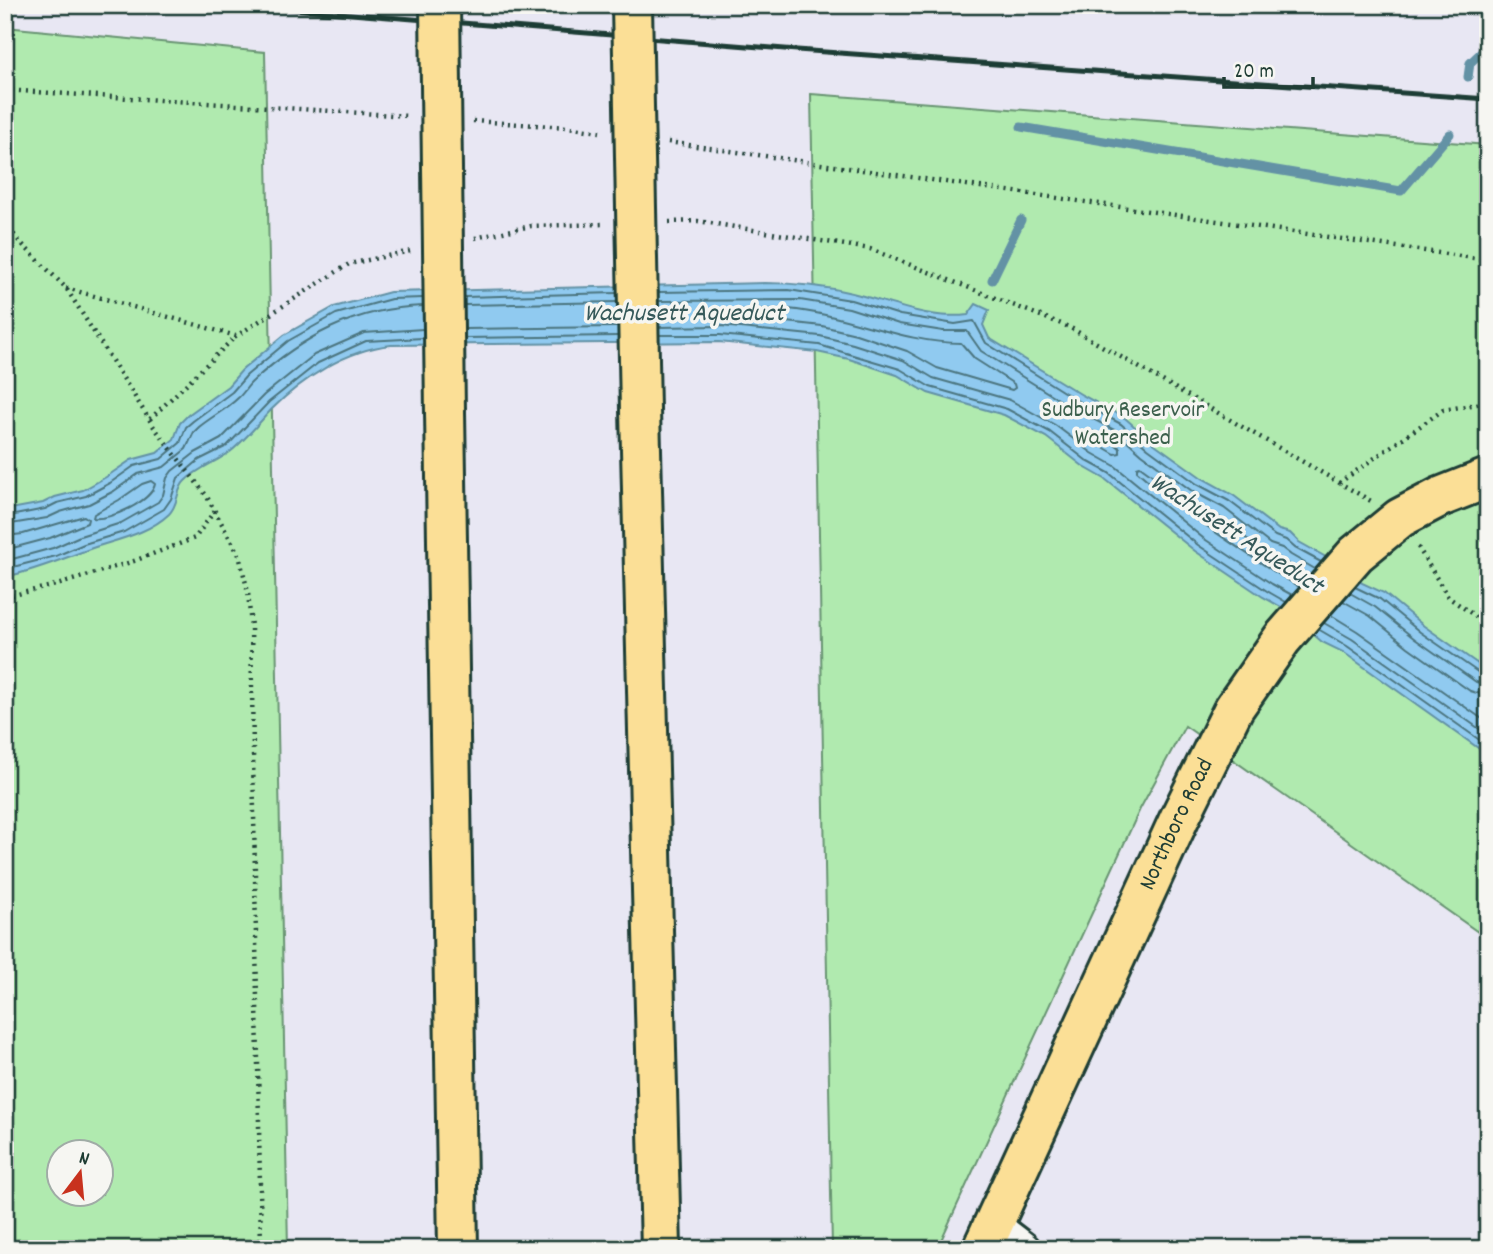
<svg xmlns="http://www.w3.org/2000/svg" width="1493" height="1254" viewBox="0 0 1493 1254" font-family="Dekko,sans-serif">
<style>
.green{fill:#b0eaaf;stroke:#689472;stroke-width:2;fill-rule:evenodd}
.water{fill:#90caf0;stroke:#6392a5;stroke-width:2}
.lines{fill:none;stroke-linecap:round;stroke-linejoin:round}
.shore{stroke:#4c757f;stroke-width:2}
.stream{stroke:#6392a5;stroke-width:9}
.minor-casing{stroke:#1f3d34;stroke-width:37}
.major-casing{stroke:#1f3d34;stroke-width:44}
.highway-casing{stroke:#1f3d34;stroke-width:44}
.path{stroke:#1f3d34;stroke-width:4.5;stroke-dasharray:2 5;stroke-linecap:butt}
.minor{stroke:#f6f6f2;stroke-width:32}
.major{stroke:#fbdf96;stroke-width:38}
.highway{stroke:#fbdf96;stroke-width:38}
.rail{stroke:#1f3d34;stroke-width:5}
.highway-bridge-casing{stroke:#1f3d34;stroke-width:44;stroke-linecap:butt}
.highway-bridge{stroke:#fbdf96;stroke-width:38}
.labels{text-anchor:middle;dominant-baseline:central;stroke-width:7;stroke-linejoin:round;paint-order:stroke}
.park-label{font-size:24px;fill:#3c604d;stroke:#f6f6f2}
.street-label{font-size:24px;fill:#1f3d34;stroke:#f6f6f2}
.water-label{font-size:26px;font-style:italic;fill:#36595a;stroke:#f6f6f2}
</style>
<rect width="100%" height="100%" fill="#e8e7f3"/>
<filter id="ink" filterUnits="userSpaceOnUse"><feTurbulence type="fractalNoise" baseFrequency=".0143" numOctaves="2"/><feDisplacementMap in="SourceGraphic" scale="14" xChannelSelector="R" yChannelSelector="G"/><feConvolveMatrix kernelMatrix="1 2 1 2 8 2 1 2 1" color-interpolation-filters="sRGB"/></filter>
<g filter="url(#ink)">
<path class="green" d="M 5,27 L 265,52 L 288,1249 L 5,1249 ZM 60,1152 L 102,1152 L 102,1194 L 60,1194 Z
M 811,94 L 1488,145 L 1488,939 L 1185,726 L 1140,809 L 937,1249 L 832,1249 Z"/>
<path class="water" d="M 765,283 C 794,283 823,286 852,293 C 890,302 928,320 968,315 L 976,304 L 989,310 L 983,325 L 989,338 L 1082,395 L 1125,418 L 1152,442 L 1202,478 L 1233,495 L 1279,530 L 1290,533 L 1299,542 L 1342,566 L 1362,583 L 1384,593 L 1424,626 L 1488,671 L 1488,755 L 1343,652 L 1322,642 L 1283,608 L 1263,597 L 1195,551 L 1105,479 L 1084,467 L 1046,437 L 1004,415 L 928,393 L 897,375 L 849,359 L 817,352 L 719,342 L 391,345 C 346,350 303,378 271,410 C 258,424 245,440 230,452 C 215,463 198,468 185,481 C 176,489 179,504 169,514 C 147,535 114,540 87,550 C 60,560 33,571 5,577 L 5,510 L 43,503 L 55,497 L 83,490 L 106,477 L 131,460 L 157,453 L 174,439 L 180,423 L 188,415 L 228,386 L 242,370 L 284,335 L 334,307 L 390,292 Z"/>
<g class="lines">
<path class="shore" d="M 659,292 L 789,290 L 851,300 L 900,315 L 955,324 L 974,321 L 986,343 L 1078,401 L 1121,424 L 1148,448 L 1197,484 L 1229,501 L 1275,536 L 1286,540 L 1295,548 L 1321,562
M 465,297 L 617,293
M 659,301 L 800,300 L 849,308 L 899,324 L 943,331 L 967,331 L 981,351 L 1074,409 L 1116,431 L 1142,454 L 1192,491 L 1224,508 L 1270,544 L 1282,548 L 1291,555 L 1315,569
M 465,305 L 617,302
M 788,309 C 847,314 902,343 961,343 L 975,359 L 1014,384 L 1015,388 L 1012,390 L 937,368 L 907,351 L 856,334 L 822,326 L 735,316 L 732,313 L 735,310 Z
M 659,327 L 721,326 L 820,336 L 853,344 L 903,360 L 933,378 L 1010,400 L 1055,425 L 1092,453 L 1115,466 L 1203,538 L 1272,584 L 1292,595
M 465,329 L 617,327
M 660,335 L 720,335 L 819,345 L 900,369 L 930,387 L 1007,409 L 1050,432 L 1087,461 L 1109,473 L 1198,545 L 1267,591 L 1286,602
M 465,338 L 618,336
M 1089,431 C 1100,432 1111,441 1120,448 L 1120,453 L 1115,454 L 1098,444 L 1088,436 Z
M 151,481 L 155,484 C 152,501 109,521 93,518 L 94,514 L 119,500 L 142,484 Z
M 5,517 L 45,509 L 57,503 L 86,496 L 110,483 L 134,466 L 161,459 L 180,443 L 186,427 L 193,421 L 232,392 L 247,375 L 288,341 L 336,314 L 391,299 L 423,298
M 5,525 L 47,518 L 60,512 L 89,504 L 114,491 L 138,474 L 164,467 L 186,449 L 194,432 L 199,427 C 211,417 227,409 238,398 C 244,393 247,386 253,381 C 302,337 355,308 423,306
M 5,536 L 23,534 L 84,516 L 88,519 L 87,523 L 50,538 L 5,550
M 5,561 L 53,548 L 80,536 L 121,523 L 158,502 L 163,495 L 167,478 L 172,471 L 195,453 L 221,439 L 264,395 L 314,355 L 364,333 L 423,329
M 5,569 L 56,556 L 84,544 L 124,532 L 164,509 L 171,499 L 178,478 L 199,460 L 227,446 L 269,402 L 318,363 L 366,341 L 423,338
M 1299,587 C 1243,552 1187,515 1137,471 L 1137,467 L 1140,466 L 1188,501 L 1219,517 L 1265,553 L 1277,557 L 1308,577
M 1355,587 L 1380,599 L 1420,632 L 1482,675 L 1488,676
M 1350,593 L 1375,607 L 1415,639 L 1476,682 L 1488,685
M 1343,601 L 1370,616 L 1408,647 L 1470,691 L 1488,696
M 1331,615 L 1357,631 L 1488,723
M 1324,623 L 1352,639 L 1488,735
M 1318,629 L 1347,646 L 1488,746"/>
<path class="stream" d="M 1468,77 L 1470,63 L 1488,46
M 1021,127 L 1401,191 L 1450,134
M 992,280 L 1021,220"/>
<g class="minor-casing">
<path id="minor" d="M 993,1225 L 1024,1249"/>
</g>
<g class="major-casing">
<g id="major">
<path id="s1" d="M 982,1249 L 1180,817 L 1234,708 L 1282,639 L 1356,554 L 1400,518 L 1440,497 L 1488,478"/>
</g>
</g>
<g class="highway-casing">
<path id="highway" d="M 640,410 L 661,1249
M 445,412 L 458,1249"/>
</g>
<path class="path" d="M 5,90 L 408,116
M 473,121 L 567,127 L 600,132
M 668,142 L 1488,260
M 669,222 L 698,221 L 870,249 L 1069,327 L 1371,501
M 5,223 L 19,241 L 66,288 L 154,427 L 206,495 L 239,555 L 248,592 L 251,627 L 261,1249
M 475,238 L 531,226 L 605,224
M 66,288 L 236,336 L 349,264 L 411,251
M 150,419 L 235,337
M 1339,483 L 1443,410 L 1488,402
M 1418,547 L 1448,597 L 1488,625
M 5,597 L 60,584 L 134,561 L 195,538 L 215,510"/>
<use href="#minor" class="minor"/>
<use href="#major" class="major"/>
<use href="#highway" class="highway"/>
<path class="rail" d="M 239,5 L 797,50 L 1488,99"/>
<g class="highway-bridge-casing">
<path id="highway-bridge" d="M 440,5 L 445,412
M 632,5 L 640,410"/>
</g>
<use href="#highway-bridge" class="highway-bridge"/>
</g>
</g>
<g class="labels">
<g class="park-label">
<text x="1123" y="411">Sudbury Reservoir<tspan x="1123" dy="28">Watershed</tspan></text>
</g>
<g class="street-label">
<text stroke="none"><textPath href="#s1" startOffset="467">Northboro Road</textPath></text>
</g>
<g class="water-label">
<text x="684" y="314">Wachusett Aqueduct</text>
<text transform="translate(1236 535) rotate(33)">Wachusett Aqueduct</text>
</g>
</g>
<rect width="1493" height="1254" fill="none" stroke="#f6f6f2" stroke-width="28"/>
<rect x="14" y="14" width="1465" height="1226" fill="none" stroke="#1f3d34" stroke-width="2.5" filter="url(#ink)"/>
<g transform="translate(80 1173) rotate(16)"><circle r="33" fill="#f6f6f2" stroke="#a0aca6" stroke-width="2"/>
<path d="M0-5L12 26L0 18L-12 26Z" fill="#c8321e"/>
<text y="-10" font-size="19" font-weight="bold" text-anchor="middle" fill="#1f3d34">N</text>
</g>
<path d="M1224 77v10h89v-10" fill="none" stroke="#1f3d34" stroke-width="3.5"/>
<text x="1234" y="77" font-size="21" fill="#1f3d34" stroke="#f6f6f2" stroke-width="5" paint-order="stroke">20 m</text>
</svg>
